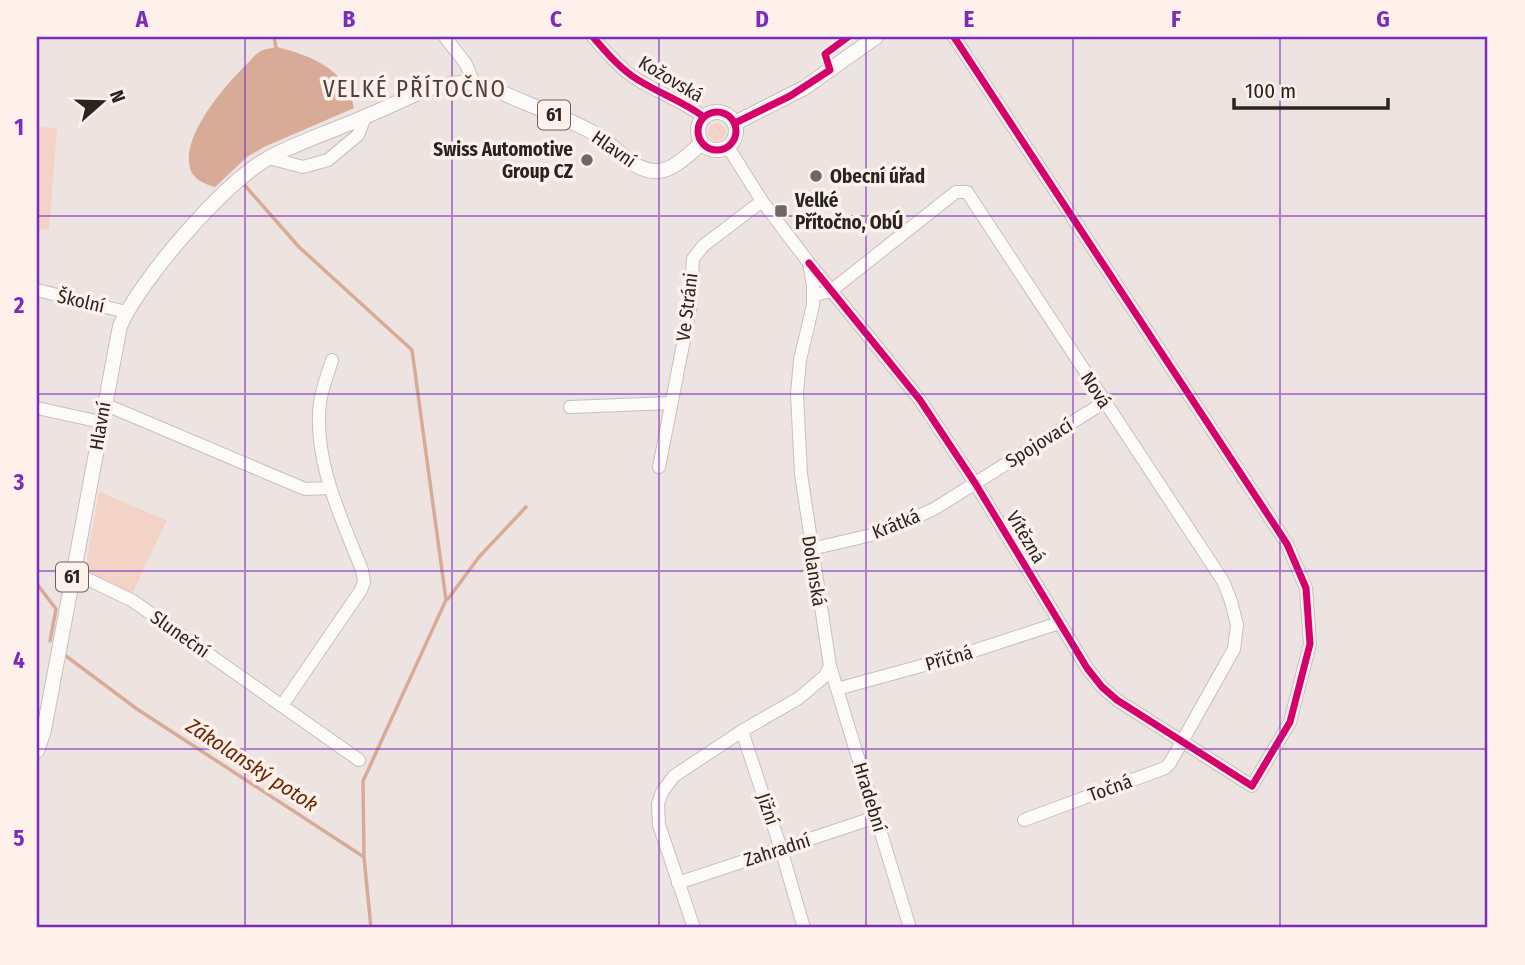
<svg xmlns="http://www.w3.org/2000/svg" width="1525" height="965" viewBox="0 0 1525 965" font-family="'Fira Sans Condensed',sans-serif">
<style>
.green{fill:#f3d3c6}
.water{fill:#d7ab98}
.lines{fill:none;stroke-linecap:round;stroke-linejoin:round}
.stream{stroke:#d7ab98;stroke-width:3.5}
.minor-casing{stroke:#c7bfbc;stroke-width:14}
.major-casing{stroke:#c7bfbc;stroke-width:16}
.minor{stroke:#fcfbfa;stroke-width:12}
.major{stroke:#fcfbfa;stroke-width:14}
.cycleway-casing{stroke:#fef0eb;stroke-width:11}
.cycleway{stroke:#d6006c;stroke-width:7}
.grid{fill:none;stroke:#7b2cbf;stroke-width:2;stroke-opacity:0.55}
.poi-dot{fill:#6e6764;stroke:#fef0eb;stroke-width:2.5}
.labels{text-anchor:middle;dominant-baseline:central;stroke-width:7;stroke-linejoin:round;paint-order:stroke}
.shield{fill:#fef0eb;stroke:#6a615e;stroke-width:2}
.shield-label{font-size:18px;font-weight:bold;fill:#2a2421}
.street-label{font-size:19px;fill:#2a2421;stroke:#fef0eb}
.poi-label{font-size:19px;font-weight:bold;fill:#2a2421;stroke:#fef0eb;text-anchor:start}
.water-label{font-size:21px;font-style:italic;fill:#6e2700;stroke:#fef0eb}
.quarter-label{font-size:23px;letter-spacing:2px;fill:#4d403a;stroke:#fef0eb}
.neatline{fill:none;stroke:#7b2cbf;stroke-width:2.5}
.grid-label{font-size:23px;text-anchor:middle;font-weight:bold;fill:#7b2cbf}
</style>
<rect width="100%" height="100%" fill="#ede4e1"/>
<path class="green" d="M708 132a9 9 0 1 1 18 0a9 9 0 1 1-18 0Z
M 37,127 L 57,128 L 49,230 L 37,229 Z
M 99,492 L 167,520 L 132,594 L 85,570 Z"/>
<path class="water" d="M 277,47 C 311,56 346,68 354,108 L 264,147 L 247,157 L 215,187 C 205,184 193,180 190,168 C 181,137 224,86 245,66 C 250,61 255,54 261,51 C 265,49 272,48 277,47 Z"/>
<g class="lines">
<path class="stream" d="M 274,37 L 276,48
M 241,181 L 299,247 L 412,350 L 446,600 L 363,781 L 364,857
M 37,584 L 56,609 L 50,641
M 448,599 L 479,557 L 526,507
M 66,656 L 137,709 L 364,857 L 371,928"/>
<g class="minor-casing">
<path id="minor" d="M 445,37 L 466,64 L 474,84
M 593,37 C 605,51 617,65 632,76 C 655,92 681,100 704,117
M 269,158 L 303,167 L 328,160 L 358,135 L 365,117
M 809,263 L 920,400 L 975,483 L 1087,668 L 1102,687 L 1117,700 L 1252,786 L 1290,722 L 1310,644 L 1306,588 L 1287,544 L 954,37
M 37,290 L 126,312
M 813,296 L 832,290 L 956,192 L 967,192 L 1223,581 L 1231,601 L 1237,625 L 1234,649 L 1170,763 L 1165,768 L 1024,820
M 104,404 L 305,489 L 329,488
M 570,407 L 671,403
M 37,408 L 101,422
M 659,467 L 690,309 L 693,259 L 703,246 L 762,201
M 811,549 L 880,533 L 934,509 L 1103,403
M 73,572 L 133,601 L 359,760
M 830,666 L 910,928
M 837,689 L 961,655 L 1059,623
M 283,704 L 361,590 L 364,582 L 362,570 C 341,517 313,461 320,402 C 322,388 328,374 332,360
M 742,731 L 781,849 L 804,928
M 678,883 L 876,817
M 694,928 L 659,825 L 658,804 L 662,792 L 674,776 L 742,731 L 799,698 L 825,676 L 830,666 L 801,474 L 797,394 L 800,360 L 813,305 L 813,286 L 809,263 L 762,201 L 728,147"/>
</g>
<g class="major-casing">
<path id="major" d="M698 131a19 19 0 1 1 38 0a19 19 0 1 1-38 0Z
M 735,123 L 804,88 L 876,37
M 37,751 L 44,730 L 120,326 C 140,280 223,184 267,159 C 290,146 316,137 340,127 C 366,117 392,105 418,93 C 436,86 457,81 476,84 C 493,88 509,96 526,103 C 550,113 576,122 599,136 C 617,148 634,172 657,171 C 673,171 690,153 702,143"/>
</g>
<use href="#minor" class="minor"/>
<use href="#major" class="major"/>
<g class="cycleway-casing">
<path id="cycleway" d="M 593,37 C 605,51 617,65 632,76 C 655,92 681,100 704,117
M698 131a19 19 0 1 1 38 0a19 19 0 1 1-38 0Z
M 735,123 L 790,96 L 830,70 L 825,54 L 848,37
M 809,263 L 920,400 L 975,483 L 1087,668 L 1102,687 L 1117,700 L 1252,786 L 1290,722 L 1310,644 L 1306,588 L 1287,544 L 954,37"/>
</g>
<use href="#cycleway" class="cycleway"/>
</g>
<path class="grid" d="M 245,37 L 245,928M 452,37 L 452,928M 659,37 L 659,928M 866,37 L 866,928M 1073,37 L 1073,928M 1280,37 L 1280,928M 37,216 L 1488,216M 37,394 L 1488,394M 37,571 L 1488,571M 37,749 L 1488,749"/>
<g class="poi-dot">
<circle cx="587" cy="160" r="7"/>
<circle cx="816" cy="176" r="7"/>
<rect x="774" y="204" width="14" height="14" rx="3.5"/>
</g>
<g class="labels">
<g class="shield">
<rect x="538" y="100.5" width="32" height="29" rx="5"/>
<rect x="56" y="562.5" width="32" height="29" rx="5"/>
</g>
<g class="shield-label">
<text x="554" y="115">61</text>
<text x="72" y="577">61</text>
</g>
<g class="street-label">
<text transform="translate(671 79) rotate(31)">Kožovská</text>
<text transform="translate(614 149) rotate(35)">Hlavní</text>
<text transform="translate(81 301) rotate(13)">Školní</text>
<text transform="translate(687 307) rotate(-83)">Ve Stráni</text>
<text transform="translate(1096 390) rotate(57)">Nová</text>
<text transform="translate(100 426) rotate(-80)">Hlavní</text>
<text transform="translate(1039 443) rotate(-32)">Spojovací</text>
<text transform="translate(896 524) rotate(-22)">Krátká</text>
<text transform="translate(1026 537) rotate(59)">Vítězná</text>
<text transform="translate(814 571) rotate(81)">Dolanská</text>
<text transform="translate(180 634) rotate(35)">Sluneční</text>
<text transform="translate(949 658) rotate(-16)">Příčná</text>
<text transform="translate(1110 788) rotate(-20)">Točná</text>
<text transform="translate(870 797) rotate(73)">Hradební</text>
<text transform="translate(768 809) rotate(71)">Jižní</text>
<text transform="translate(777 850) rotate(-18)">Zahradní</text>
</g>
<g class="poi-label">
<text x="573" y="149" text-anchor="end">Swiss Automotive<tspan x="573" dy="22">Group CZ</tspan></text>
<text x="830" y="176">Obecní úřad</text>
<text x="795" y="200">Velké<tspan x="795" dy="22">Přítočno, ObÚ</tspan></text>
</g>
<g class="water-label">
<text transform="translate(252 765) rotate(33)">Zákolanský potok</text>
</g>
<g class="quarter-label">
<text x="415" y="89">VELKÉ PŘÍTOČNO</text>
</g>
</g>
<rect width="1525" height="965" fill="none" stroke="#fef0eb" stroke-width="77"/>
<g transform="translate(102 102) rotate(70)" stroke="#fef0eb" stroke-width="5" paint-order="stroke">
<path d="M0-5L12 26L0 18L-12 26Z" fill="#2a2421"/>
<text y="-10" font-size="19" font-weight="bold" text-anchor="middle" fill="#2a2421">N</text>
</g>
<path d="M1234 98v10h154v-10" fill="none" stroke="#2a2421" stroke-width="3.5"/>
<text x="1245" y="98" font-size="21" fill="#2a2421" stroke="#fef0eb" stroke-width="5" paint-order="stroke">100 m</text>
<rect x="38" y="38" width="1448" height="888" class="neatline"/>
<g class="grid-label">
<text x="142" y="27">A</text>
<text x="349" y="27">B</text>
<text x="556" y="27">C</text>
<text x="762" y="27">D</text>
<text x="969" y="27">E</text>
<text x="1176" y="27">F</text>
<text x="1383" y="27">G</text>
<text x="19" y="135">1</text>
<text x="19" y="313">2</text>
<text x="19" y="490">3</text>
<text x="19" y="668">4</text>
<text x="19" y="846">5</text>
</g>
</svg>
